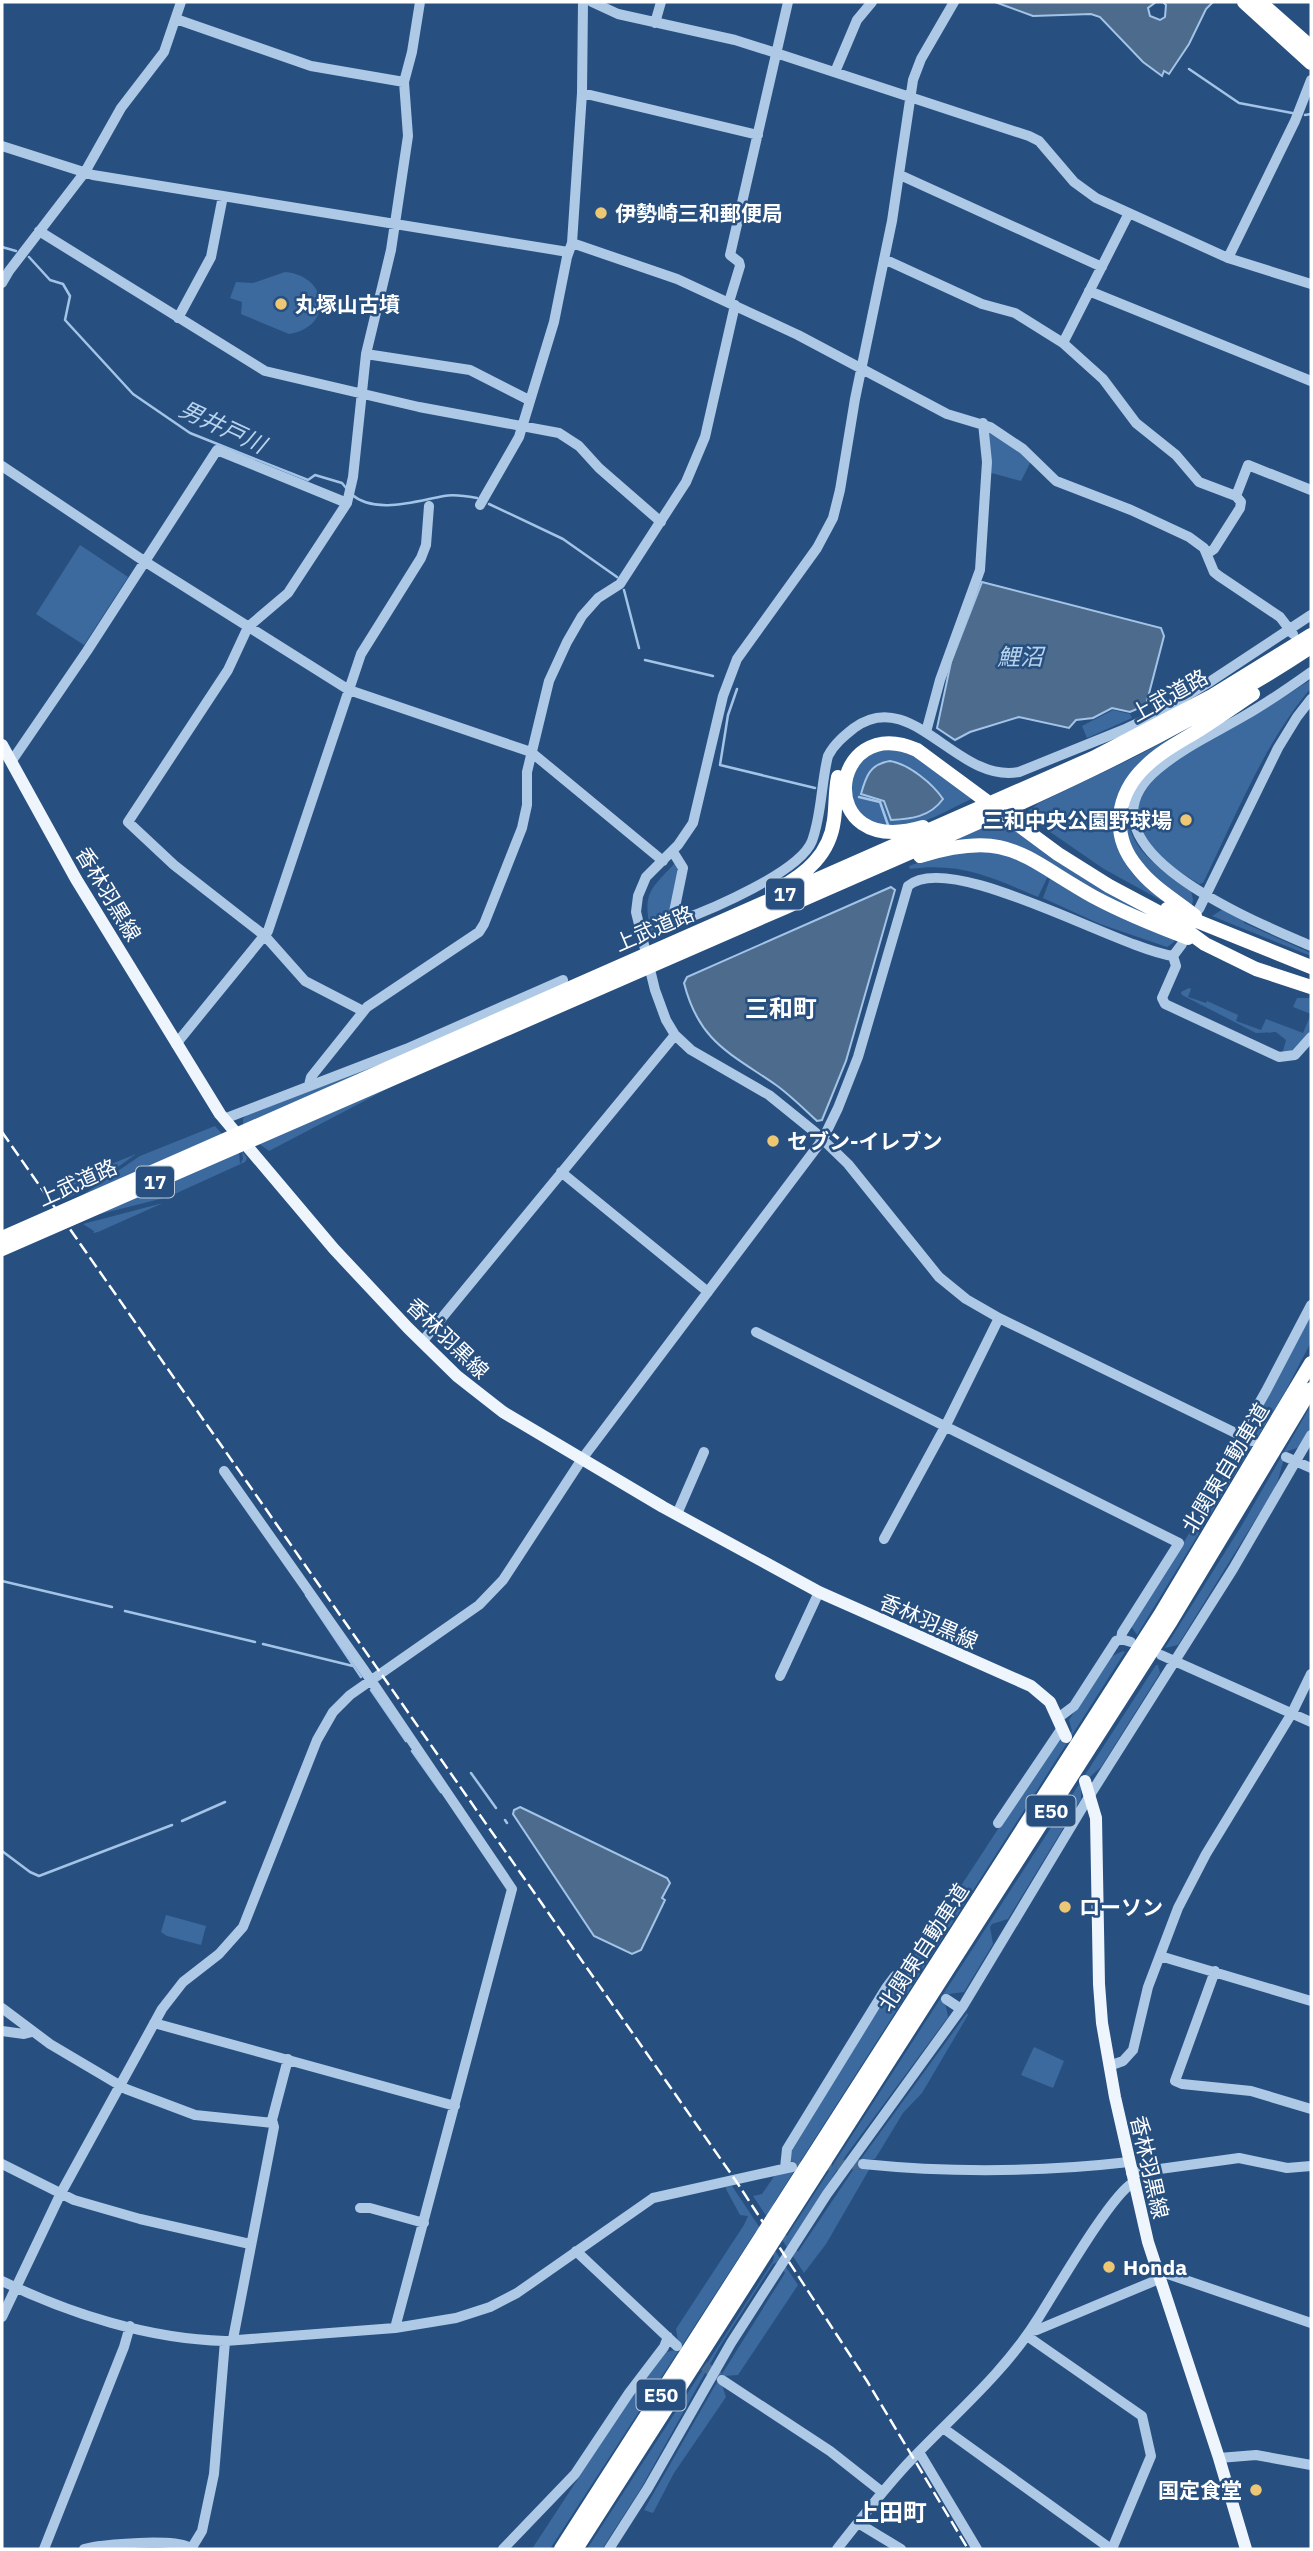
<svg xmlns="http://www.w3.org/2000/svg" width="1313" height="2551" viewBox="0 0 1313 2551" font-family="'IBM Plex Sans','Noto Sans JP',sans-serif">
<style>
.green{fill:#3c6a9e}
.water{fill:#4d6b8d;stroke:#a3c4e6;stroke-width:2}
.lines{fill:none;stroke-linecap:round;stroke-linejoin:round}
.stream{stroke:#a3c4e6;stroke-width:2.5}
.minor-tunnel{stroke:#476a93;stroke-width:10;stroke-dasharray:10 5;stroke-linecap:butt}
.minor{stroke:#aec9e6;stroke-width:10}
.major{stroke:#eff5fd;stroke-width:12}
.highway{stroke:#fff;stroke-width:14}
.rail{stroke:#fff;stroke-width:2.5;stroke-dasharray:12 5;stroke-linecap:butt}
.poi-dot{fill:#eec774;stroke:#275080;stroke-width:2.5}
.labels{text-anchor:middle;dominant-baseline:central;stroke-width:5;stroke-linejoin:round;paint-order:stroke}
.shield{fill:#275080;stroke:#becad9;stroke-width:2}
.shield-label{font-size:19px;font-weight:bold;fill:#fff}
.poi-label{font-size:21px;font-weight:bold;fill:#fff;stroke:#275080;text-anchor:start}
.street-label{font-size:21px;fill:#fff;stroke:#275080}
.water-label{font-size:23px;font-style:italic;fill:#bad3ed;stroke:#275080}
.quarter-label{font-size:24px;font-weight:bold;fill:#fff;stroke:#275080}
</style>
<rect width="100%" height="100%" fill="#275080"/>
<path class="green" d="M 285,272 C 329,276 334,327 289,334 L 241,314 L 242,302 L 230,298 L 236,282 L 253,283 Z
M 988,430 L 1013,446 L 1031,461 L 1021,481 L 988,472 Z
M 80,545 L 128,577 L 84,645 L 36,614 Z
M 1311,680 L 1311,688 C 1264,743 1235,818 1203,883 L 1199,884 C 1178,870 1149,855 1140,830 C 1120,775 1220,735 1256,714 C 1275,704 1292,691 1311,680 Z
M 1113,710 L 1130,714 L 1132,718 L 1087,738 L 1082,726 Z
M 1196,725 L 1148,759 L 1115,831 L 1175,908 L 1104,869 L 1024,814 L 1039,803 L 1127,761 Z
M 895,749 L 923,760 L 973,798 C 950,809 919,828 892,828 C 862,827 838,792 858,767 C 861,764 865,757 869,755 C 875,751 887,751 895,749 Z
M 999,819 L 1001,828 L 1004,822 L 1167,922 L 1128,911 L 1027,851 L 946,844 Z
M 1125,828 L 1130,829 C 1139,858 1168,873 1191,890 L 1193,900 L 1192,905 L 1161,885 L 1131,850 Z
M 952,851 L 1001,852 L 1174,938 L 1174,942 L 1167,947 L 1100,924 L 1043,898 L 1050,879 L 1047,878 L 1038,897 C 993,878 961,862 910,869 L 909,866 Z
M 676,862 L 680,869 L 667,930 L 660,935 L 651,933 C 642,892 650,890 676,862 Z
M 1223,909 L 1243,919 L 1244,923 L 1311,953 L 1311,956 L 1212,916 Z
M 1189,988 L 1191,989 L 1188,997 L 1206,1003 L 1207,1001 L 1238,1015 L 1236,1021 L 1261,1030 L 1266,1019 L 1303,1033 L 1311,1014 L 1293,1007 L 1297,998 L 1311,998 L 1311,1032 L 1294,1050 L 1282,1055 L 1286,1040 L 1276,1032 L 1256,1033 L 1182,995 L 1181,992 Z
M 446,1035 L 243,1126 L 243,1119 L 246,1115 Z
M 408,1078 L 269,1151 L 258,1143 Z
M 215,1126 L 223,1135 L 81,1196 L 140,1156 Z
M 242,1151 L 247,1158 L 245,1162 L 168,1197 L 96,1215 L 239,1152 L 240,1164 L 243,1159 Z
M 136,1154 L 94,1184 L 66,1199 L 63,1191 L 67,1182 Z
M 163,1203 L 98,1232 L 93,1233 L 94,1231 L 83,1224 Z
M 1311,1312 L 1311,1342 L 1285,1392 L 1137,1635 L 1131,1626 L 1184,1542 L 1238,1451 L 1249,1447 L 1256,1434 L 1254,1420 Z
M 1311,1405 L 1311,1427 L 1300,1447 L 1288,1451 C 1280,1464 1281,1478 1273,1491 L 1178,1645 L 1165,1648 L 1242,1525 Z
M 1123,1651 L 1125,1652 L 775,2201 L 770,2212 L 787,2236 L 1156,1665 L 1158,1665 L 1160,1673 L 1101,1767 L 1081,1785 L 1081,1799 L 1008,1919 L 992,1924 L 990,1927 L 993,1944 L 964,1992 L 949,1994 L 945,2002 L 948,2017 L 847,2154 L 791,2242 L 798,2252 L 853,2170 L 967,2013 L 968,2015 L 922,2093 L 903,2113 L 875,2159 L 865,2159 L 862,2168 L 870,2168 L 826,2244 L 804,2273 L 753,2196 L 762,2194 L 775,2175 L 790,2171 L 793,2162 L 790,2161 L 791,2152 L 891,1987 L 907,1985 L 911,1976 L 907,1965 L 940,1916 L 955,1913 L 959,1908 L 953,1898 L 1055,1742 L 1062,1738 L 1063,1740 L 1072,1731 L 1069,1720 L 1110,1657 Z
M 166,1915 L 206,1926 L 201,1945 L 167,1936 L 161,1932 Z
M 1034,2047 L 1064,2061 L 1053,2088 L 1021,2075 Z
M 732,2186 L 798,2285 L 738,2375 L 724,2376 L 722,2385 L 726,2397 L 674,2473 L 653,2513 L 644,2510 L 717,2382 L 785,2273 L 778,2262 L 773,2264 L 719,2348 L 640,2490 L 602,2549 L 587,2549 L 773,2261 L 774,2256 L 756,2231 L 550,2549 L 532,2549 L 646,2375 L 666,2352 L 675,2350 L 678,2341 L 676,2329 L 744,2225 L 748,2216 L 740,2215 L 726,2189 L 726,2187 Z"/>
<path class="water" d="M 995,2 L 1156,2 L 1148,8 L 1150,16 L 1160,20 L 1165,17 L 1166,5 L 1163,2 L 1213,2 L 1206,9 L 1189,44 L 1169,74 L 1164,71 L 1162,76 L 1143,62 L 1100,17 L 1091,14 L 1033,16 Z
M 982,582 L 1161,628 L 1164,636 L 1146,705 L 1130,712 L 1112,708 L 1093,718 L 1076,720 L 1069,728 L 1019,717 L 970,732 L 955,740 L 937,728 L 951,662 Z
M 890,761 C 909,764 933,784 943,799 C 930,817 911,819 891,820 L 884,801 L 861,794 C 866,776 870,764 890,761 Z
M 891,887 L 895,890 L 846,1061 L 822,1120 L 817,1121 C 804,1109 790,1095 776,1085 C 730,1053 699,1042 684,983 L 687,977 Z
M 520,1807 L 667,1878 L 670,1883 L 662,1898 L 665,1900 L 641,1950 L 632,1954 L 594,1936 L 513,1814 L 514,1810 Z"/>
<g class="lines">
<path class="stream" d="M 1189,69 L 1239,103 L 1292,113
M 1305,115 L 1311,114
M 2,247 L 16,251
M 29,257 L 50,280 L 63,284 L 70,296 L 65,320 L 133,394 L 190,433 L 308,480 L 315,475 L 342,483 L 347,489
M 351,494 C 375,515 416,501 444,496 C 455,494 466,496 477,498
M 489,504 L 563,539 L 617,577
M 624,590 L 639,648
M 645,660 L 713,676
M 737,689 L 728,715 L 720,765 L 815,788
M 859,797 L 880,802 L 888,825
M 2,1581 L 112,1607
M 306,1595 L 361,1677
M 125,1611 L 255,1642
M 263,1644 L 353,1666
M 371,1690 L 406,1741
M 412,1751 L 441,1792
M 471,1773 L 496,1808
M 505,1820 L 507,1823
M 182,1821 L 225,1802
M 2,1851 L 30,1872 L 39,1876 L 172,1825
M 906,1965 L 910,1977"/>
<path class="minor-tunnel" d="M 792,2167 L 863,2164
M 692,2357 L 719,2377"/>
<path class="minor" d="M 592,2 L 618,14 L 735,40 L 776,53 L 1029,136 L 1039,141 L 1074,182 L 1096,198 L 1228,258 L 1311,284
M 954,2 L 921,59 L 913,80 L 892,221 L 855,399 L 840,490 L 833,518 L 817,548 L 737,659 L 723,696 L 693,823 L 678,845 L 646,877 L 638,896 L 636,912 L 655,990 L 666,1020 L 675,1035 L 691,1050 L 769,1095 L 816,1133 L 848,1164 L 939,1277 L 966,1299 L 999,1318 L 1252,1441
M 176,19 L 311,66 L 404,82
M 655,23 L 661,2
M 835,72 L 857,20 L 872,2
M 582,93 L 758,135
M 2,146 L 93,175 L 568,252
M 900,175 L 1102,267
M 39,231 L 265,371 L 419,407 L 559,433 L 579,446 L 599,468 L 661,522
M 572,243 L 677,279 L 798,335 L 947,414 L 990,427 L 1023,449 L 1056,481 L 1131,510 L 1189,537 L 1204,548 L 1214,572 L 1219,576 L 1280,617 L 1293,634
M 1228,258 L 1295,121 L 1311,80
M 884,259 L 982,304 L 1015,313 L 1063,343 L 1103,379 L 1136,423 L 1176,455 L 1199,482 L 1236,496 L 1241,502 L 1240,508 L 1214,549 L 1208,553
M 2,283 L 9,271 L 85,172 L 121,108 L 164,52 L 181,2
M 1089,291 L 1311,381
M 729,302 L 740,266 L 739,262 L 730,255 L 788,2
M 178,318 L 211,257 L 223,196
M 1063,343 L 1129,213
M 366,354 L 470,370 L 529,400
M 2,466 L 144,561 L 349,690 L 531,752 L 663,861
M 1236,496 L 1248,465 L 1311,490
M 480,505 L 519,437 L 554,322 L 567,257 L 572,243 L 582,93 L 583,2
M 1311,672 C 1290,687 1267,703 1244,716 C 1215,733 1184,747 1158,769 C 1065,847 1259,923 1311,946
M 926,732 L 940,680 L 980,570 L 987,462 L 983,423
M 11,762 L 87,651 L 217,450 L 347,503
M 673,852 L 683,868 L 674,912 L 674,918 L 679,921 C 710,910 800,872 812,841 C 822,814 821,783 828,756 C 834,744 844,736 854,728 C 912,685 957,784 1019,772 L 1123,730 L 1153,716 L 1208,683 L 1311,615
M 1199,909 L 1278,748 L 1297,717 L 1311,699
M 1173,956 L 1176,966 L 1162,998 L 1165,1004 L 1279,1057 L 1295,1055 L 1311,1037
M 363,1011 L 305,981 L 265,936 L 174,865 L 128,822 L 228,670 L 248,627 L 288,593 L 347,503 L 353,477 L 366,354 L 391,250 L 408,136 L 404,82 L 412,52 L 420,2
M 176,1044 L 268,931 L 361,654 L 421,558 L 426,545 L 429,506
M 309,1085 L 311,1077 L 367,1007 L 479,932 L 484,924 L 522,828 L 527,805 L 527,772 L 549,681 L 567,642 L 582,616 L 598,598 L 620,584 L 686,482 L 705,437 L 735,305
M 224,1119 L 406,1049 L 563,980
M 561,1172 L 708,1292
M 756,1332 L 1179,1543 L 1122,1633 L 1121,1639
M 422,1342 L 675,1035
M 1241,1435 L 1266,1391 L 1311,1305
M 1286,1457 L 1311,1468
M 224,1471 L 364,1670 L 512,1889 L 395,2328
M 677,1514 L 704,1452
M 884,1539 L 945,1427 L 999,1318
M 1161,1655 L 1311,1722
M 780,1676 L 819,1592
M 1058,1718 L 1074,1706 L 1116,1641 L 1121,1639 L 1131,1642
M 998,1823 L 1062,1728
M 1160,1956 L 1311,2001
M 1215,1971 L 1175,2081 L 1182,2084 L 1251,2091 L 1311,2109
M 946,1999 L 961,2009
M 2,2008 L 50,2044 L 126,2089 L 195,2115 L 273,2123
M 154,2023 L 455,2106
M 2,2031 L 24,2034 L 32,2032
M 1109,2066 L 1123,2061 L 1133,2050 L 1148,1987 L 1178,1908 L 1206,1854 L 1292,1713 L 1311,1674
M 2,2164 L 74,2200 L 140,2219 L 250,2244
M 863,2164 C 951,2173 1041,2172 1129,2162
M 785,2168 L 787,2149 L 886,1988 L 895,1976 L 909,1981
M 1131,2173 L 1239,2158 L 1287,2168 L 1311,2166
M 360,2208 L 370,2208 L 424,2223
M 576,2251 L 677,2346
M 1156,2270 L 1311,2323
M 2,2281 C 70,2314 149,2339 225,2341 L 395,2328 L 456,2318 L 490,2307 L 517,2293 L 653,2198 L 792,2167
M 2,2317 L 61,2193 L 162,2009 L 183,1982 L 219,1954 L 243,1927 L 317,1740 L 333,1712 L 350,1695 L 479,1605 L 503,1580 L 582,1459 L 823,1139 L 838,1108 L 858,1057 L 908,886 C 950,849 1117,948 1173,956 L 1182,944
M 1030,2331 L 1037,2330 L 1159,2279
M 1027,2336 L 1142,2416 L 1151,2456 L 1112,2549
M 233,2339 L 274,2127 L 272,2120 L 288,2059
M 722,2380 L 830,2451 L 882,2492
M 943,2428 L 1111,2549
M 919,2452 L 977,2549
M 1219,2458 L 1256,2455 L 1311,2465
M 858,2523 L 901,2549
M 44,2549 L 124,2347 L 130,2326
M 84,2549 C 104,2544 175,2538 191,2548
M 191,2549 L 202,2531 L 214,2474 L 225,2341
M 503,2549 L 575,2474 L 629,2393 L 664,2347 L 668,2337
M 609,2549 L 648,2488 L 731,2343 L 827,2194 L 963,2006 L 1090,1795 L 1233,1569 L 1311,1435
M 837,2549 C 861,2519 885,2487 912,2459 C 956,2413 1005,2372 1039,2317 C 1055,2292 1112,2193 1133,2183"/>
<path class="major" d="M 2,745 L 76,879 L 220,1114 L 334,1249 L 408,1328 L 457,1376 L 503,1412 L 663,1507 L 819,1592 L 1031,1686 L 1050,1702 L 1066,1737
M 1085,1781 L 1096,1818 L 1099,1984 L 1102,2023 L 1115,2097 L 1148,2242 L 1219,2458 L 1246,2549"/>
<path class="highway" d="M 1244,2 L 1311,63
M 1260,2 L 1311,47
M 923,827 C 811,860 829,711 917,750 L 1058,854 L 1109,886 L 1171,919 L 1205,944 L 1256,969 L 1311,987
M 920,856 C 1009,829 1021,856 1094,897 C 1124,913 1156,926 1188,938
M 778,889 C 806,874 830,854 834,820 C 836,806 835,791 838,777
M 1167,909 L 1311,967
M 1195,916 C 1175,900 1152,887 1137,867 C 1110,835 1116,794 1146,766 C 1161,751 1181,741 1199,730 C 1218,718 1235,706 1253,694
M 2,1238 L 1093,758 L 1212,696 L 1311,635
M 2,1249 C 263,1134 525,1022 786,907 C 964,828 1147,755 1311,647
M 561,2549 L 1160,1615 L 1311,1363
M 576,2549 L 1171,1621 L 1311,1389"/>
<path class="rail" d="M 2,1132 L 736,2181 L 867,2381 L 968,2549"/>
</g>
<g class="poi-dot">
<circle cx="601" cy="213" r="7"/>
<circle cx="281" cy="304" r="7"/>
<circle cx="1186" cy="820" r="7"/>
<circle cx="773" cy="1141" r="7"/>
<circle cx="1065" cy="1907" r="7"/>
<circle cx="1109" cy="2267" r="7"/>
<circle cx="1256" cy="2490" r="7"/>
</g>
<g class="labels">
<g class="shield">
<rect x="766" y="878.5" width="38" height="31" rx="5"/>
<rect x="136" y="1166.5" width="38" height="31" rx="5"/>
<rect x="1026.5" y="1795.5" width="49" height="31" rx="5"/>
<rect x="636.5" y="2379.5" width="49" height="31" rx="5"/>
</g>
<g class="shield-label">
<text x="785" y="894">17</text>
<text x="155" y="1182">17</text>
<text x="1051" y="1811">E50</text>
<text x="661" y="2395">E50</text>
</g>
<g class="poi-label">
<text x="615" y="213">伊勢崎三和郵便局</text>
<text x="295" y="304">丸塚山古墳</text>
<text x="1172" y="820" text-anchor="end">三和中央公園野球場</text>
<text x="787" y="1141">セブン-イレブン</text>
<text x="1079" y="1907">ローソン</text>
<text x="1123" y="2267">Honda</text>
<text x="1242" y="2490" text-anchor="end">国定食堂</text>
</g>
<g class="street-label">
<text transform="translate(1169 695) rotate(-29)">上武道路</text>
<text transform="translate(109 894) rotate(59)">香林羽黒線</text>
<text transform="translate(654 928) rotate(-23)">上武道路</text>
<text transform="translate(77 1182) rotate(-24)">上武道路</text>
<text transform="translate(448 1338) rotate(44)">香林羽黒線</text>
<text transform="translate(1225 1468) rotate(-59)">北関東自動車道</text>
<text transform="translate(929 1621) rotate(24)">香林羽黒線</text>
<text transform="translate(923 1947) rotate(-57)">北関東自動車道</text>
<text transform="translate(1150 2167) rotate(77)">香林羽黒線</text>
</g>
<g class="water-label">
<text transform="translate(223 426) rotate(25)">男井戸川</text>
<text x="1020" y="656">鯉沼</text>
</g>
<g class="quarter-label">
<text x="781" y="1008">三和町</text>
<text x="891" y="2512">上田町</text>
</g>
</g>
<rect width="1313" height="2551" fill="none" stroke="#ffffff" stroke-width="7"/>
</svg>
